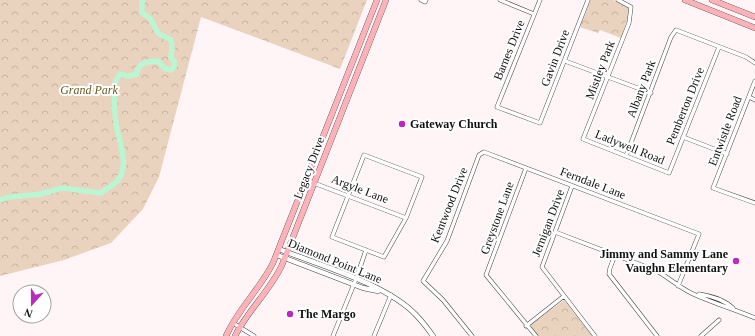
<svg xmlns="http://www.w3.org/2000/svg" width="755" height="336" viewBox="0 0 755 336" font-family="Georgia,serif">
<style>
.park{fill:url(#park-crowns)}
.lines{fill:none;stroke-linecap:round;stroke-linejoin:round}
.river{stroke:#bbf5d1;stroke-width:5.5}
.minor-casing{stroke:#444;stroke-width:4.5}
.tertiary-casing{stroke:#444;stroke-width:5.5}
.secondary-casing{stroke:#333;stroke-width:6}
.minor{stroke:#fff;stroke-width:3.5}
.tertiary{stroke:#fff;stroke-width:4.5}
.secondary{stroke:#fcb2b9;stroke-width:5.5}
.poi-dot{fill:#b92bbe;stroke:#fff;stroke-width:1.5}
.labels{text-anchor:middle;dominant-baseline:central;stroke-width:4;stroke-linejoin:round;paint-order:stroke}
.street-label{font-size:12px;fill:#111;stroke:#fff}
.park-label{font-size:12px;font-style:italic;fill:#685a21;stroke:#fff}
.poi-label{font-size:12px;font-weight:bold;fill:#111;stroke:#fff;text-anchor:start}
</style>
<defs>
<pattern id="park-crowns" width="20" height="18" patternUnits="userSpaceOnUse"><rect width="20" height="18" fill="#e9d3be"/><path d="M2 6a3 3 0 1 1 6 0M12 15a3 3 0 1 1 6 0" fill="none" stroke="#c7b4a2"/></pattern>
</defs>
<rect width="100%" height="100%" fill="#fff5f7"/>
<path class="park" d="M 0,0 L 367,0 L 340,69 L 201,17 L 159,177 L 143,209 L 111,243 L 64,260 L 0,276 Z
M 590,0 L 613,0 L 629,8 L 629,14 L 621,38 L 600,30 L 598,33 L 580,27 Z
M 564,300 L 592,336 L 538,336 L 529,326 Z"/>
<g class="lines">
<path class="river" d="M 0,200 L 9,197 L 41,194 L 62,188 L 100,193 C 107,189 118,183 121,175 C 127,163 120,142 117,129 C 115,120 113,91 115,83 C 116,80 118,77 120,74 L 129,76 L 137,74 C 137,63 148,61 158,61 L 164,68 L 171,70 C 176,66 176,62 171,58 L 172,47 L 171,40 L 158,33 L 150,18 L 142,13 L 142,2 L 143,0"/>
<g class="minor-casing">
<path id="minor" d="M 421,0 L 425,2 L 426,0
M 500,0 L 534,14
M 540,0 L 497,107 L 540,123 L 588,0
M 618,0 L 631,7 L 629,23 L 583,139 L 669,173 L 719,47
M 565,61 L 651,93
M 755,81 L 713,188 L 755,203
M 749,97 L 755,100
M 683,137 L 727,154
M 364,155 L 422,177 L 406,218 L 384,257 L 332,237 Z
M 626,156 L 671,37 L 676,30 L 746,57 L 755,63
M 526,168 L 486,275 L 536,336
M 306,180 L 406,218
M 572,186 L 542,267 L 595,336
M 555,232 L 657,271 C 669,278 679,287 691,293 C 712,303 734,309 755,318
M 615,255 L 610,268 L 609,274 L 657,336
M 699,294 C 712,296 723,299 733,308
M 233,323 L 254,336
M 526,326 L 564,296
M 333,336 L 356,279 L 366,250
M 374,336 L 391,295
M 472,336 L 443,300 L 423,281 L 447,241 L 479,155 L 484,152 L 699,234 L 678,286
M 701,336 L 719,320"/>
</g>
<g class="tertiary-casing">
<path id="tertiary" d="M 279,249 C 319,265 387,284 416,315 C 422,321 428,329 433,336
M 277,255 L 363,288 L 378,291"/>
</g>
<g class="secondary-casing">
<path id="secondary" d="M 685,0 L 755,28
M 712,0 L 755,17
M 226,336 C 238,309 260,289 273,263 L 377,0
M 235,336 C 248,310 270,291 282,265 L 386,0"/>
</g>
<use href="#minor" class="minor"/>
<use href="#tertiary" class="tertiary"/>
<use href="#secondary" class="secondary"/>
</g>
<g class="poi-dot">
<circle cx="402" cy="124" r="4"/>
<circle cx="736" cy="261" r="4"/>
<circle cx="290" cy="314" r="4"/>
</g>
<g class="labels">
<g class="street-label">
<text transform="translate(509 50) rotate(-68)">Barnes Drive</text>
<text transform="translate(555 58) rotate(-69)">Gavin Drive</text>
<text transform="translate(600 70) rotate(-69)">Mistley Park</text>
<text transform="translate(641 89) rotate(-69)">Albany Park</text>
<text transform="translate(685 106) rotate(-68)">Pemberton Drive</text>
<text transform="translate(725 131) rotate(-69)">Entwistle Road</text>
<text transform="translate(630 147) rotate(22)">Ladywell Road</text>
<text transform="translate(309 168) rotate(-69)">Legacy Drive</text>
<text transform="translate(593 183) rotate(21)">Ferndale Lane</text>
<text transform="translate(360 189) rotate(21)">Argyle Lane</text>
<text transform="translate(449 205) rotate(-68)">Kentwood Drive</text>
<text transform="translate(497 218) rotate(-70)">Greystone Lane</text>
<text transform="translate(548 223) rotate(-69)">Jernigan Drive</text>
<text transform="translate(335 261) rotate(22)">Diamond Point Lane</text>
</g>
<g class="park-label">
<text x="89" y="90">Grand Park</text>
</g>
<g class="poi-label">
<text x="410" y="124">Gateway Church</text>
<text x="728" y="254" text-anchor="end">Jimmy and Sammy Lane<tspan x="728" dy="14">Vaughn Elementary</tspan></text>
<text x="298" y="314">The Margo</text>
</g>
</g>
<g transform="translate(32 304) rotate(201)"><circle r="19" fill="#ffffff" stroke="#a0a0a0"/>
<path d="M0-3L7 15L0 10L-7 15Z" fill="#b92bbe"/>
<text y="-6" font-size="11" font-weight="bold" text-anchor="middle" fill="#111111">N</text>
</g>
</svg>
